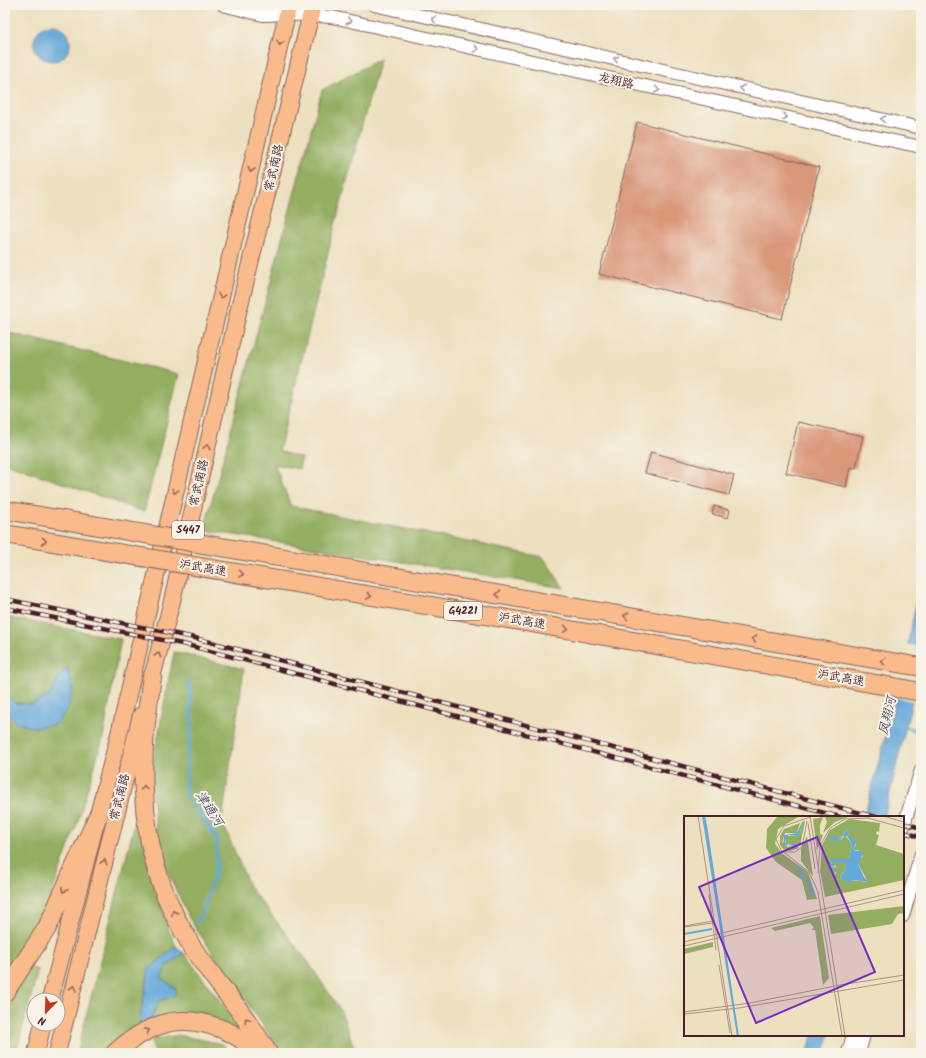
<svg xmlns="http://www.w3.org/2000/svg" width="926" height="1058" viewBox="0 0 926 1058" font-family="Kalam,'LXGW WenKai TC',sans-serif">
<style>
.forest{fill:#93ae60;stroke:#6e6646}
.water{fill:#64a9da;stroke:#576482}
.pier{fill:#ede0bf}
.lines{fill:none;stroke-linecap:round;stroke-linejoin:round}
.stream{stroke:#64a9da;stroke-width:3}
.building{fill:#da987a}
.minor-casing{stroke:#83635f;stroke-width:14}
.major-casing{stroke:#83635f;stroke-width:18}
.highway-casing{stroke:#83635f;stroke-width:20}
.minor{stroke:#fff;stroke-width:12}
.major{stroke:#fabb8c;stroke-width:16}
.highway{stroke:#fabb8c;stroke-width:18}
.rail-casing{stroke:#4a1f2b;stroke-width:4.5}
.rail{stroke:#f7f3e8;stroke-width:3;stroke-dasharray:9;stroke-linecap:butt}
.highway-bridge-casing{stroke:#83635f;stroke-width:20;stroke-linecap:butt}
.highway-bridge{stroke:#fabb8c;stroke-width:18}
.oneway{stroke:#ae9aa0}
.oneway2{stroke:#996557}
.labels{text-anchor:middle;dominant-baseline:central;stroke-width:4;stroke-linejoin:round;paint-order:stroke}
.shield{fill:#f7f3e8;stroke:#7e5f64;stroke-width:1}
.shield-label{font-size:11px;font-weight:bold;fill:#4a1f2b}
.street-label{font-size:12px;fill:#4a1f2b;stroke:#f7f3e8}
.water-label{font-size:13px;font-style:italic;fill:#534f68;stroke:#f7f3e8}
.inset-river{fill:none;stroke:#64a9da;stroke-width:2}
.inset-road{fill:none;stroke:#ac9384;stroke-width:1}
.view{fill:#7b2cbf;fill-opacity:0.15;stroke:#7b2cbf;stroke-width:2}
.inset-edge{fill:none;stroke:#4a1f2b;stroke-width:2}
</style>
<rect width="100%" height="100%" fill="#f7f3e8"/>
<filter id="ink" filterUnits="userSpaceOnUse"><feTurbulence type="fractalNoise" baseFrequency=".025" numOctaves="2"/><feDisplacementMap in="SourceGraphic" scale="8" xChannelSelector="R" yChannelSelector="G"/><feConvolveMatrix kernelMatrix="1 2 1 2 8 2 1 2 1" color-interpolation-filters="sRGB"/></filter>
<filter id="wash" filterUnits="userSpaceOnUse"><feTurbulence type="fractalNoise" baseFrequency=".012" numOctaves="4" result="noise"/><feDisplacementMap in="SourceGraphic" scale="16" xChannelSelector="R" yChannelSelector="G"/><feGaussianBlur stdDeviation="0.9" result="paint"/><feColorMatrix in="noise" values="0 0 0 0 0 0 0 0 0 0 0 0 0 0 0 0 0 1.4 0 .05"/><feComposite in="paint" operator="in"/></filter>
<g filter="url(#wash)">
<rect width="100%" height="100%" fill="#ede0bf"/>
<path class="forest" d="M 380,59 L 335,225 L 279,451 L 302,458 L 299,469 L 274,464 L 291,506 L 543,557 L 564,588 L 204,530 L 322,90 Z
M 5,332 L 179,374 L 144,512 L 5,463 Z
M 5,617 L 121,639 L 103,738 L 77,824 L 40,925 L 5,975 L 5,846 L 9,840 L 5,836 L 5,711 L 17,723 L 35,728 L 73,688 L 67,668 L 60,674 L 50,695 L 32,704 L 15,703 L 5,693 Z
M 174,652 L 244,669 L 222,821 L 250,888 L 306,959 L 341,1011 L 356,1053 L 280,1053 L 277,1046 L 190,920 L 159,853 L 150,778 Z
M 137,814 L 166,924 L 176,946 L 149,969 L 139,1024 L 104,1053 L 77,1053 Z
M 184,953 L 220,1001 L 243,1028 L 239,1033 L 151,1020 L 158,1001 L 176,989 L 161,978 L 167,966 Z
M 29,967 L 38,970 L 16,1053 L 5,1053 L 5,1000 Z
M 178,1035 L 223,1044 L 232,1053 L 154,1053 L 151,1040 Z"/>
<path class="water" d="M34 43a18 18 0 1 1 36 0a18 18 0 1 1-36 0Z
M 921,581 L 921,664 L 884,817 L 864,817 L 896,698 Z
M 67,667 L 73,688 L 68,709 L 56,724 L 35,728 L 17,723 L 5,711 L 5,693 L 15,703 L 32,704 L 50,695 L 60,674 Z
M 176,946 L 184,953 L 167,966 L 161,978 L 176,989 L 175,996 L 158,1001 L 151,1020 L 139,1024 L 149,969 Z
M 812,1035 L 829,1035 L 824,1053 L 808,1053 Z"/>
<path class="pier" d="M 905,644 L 921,647 L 921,673 L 914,701 L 894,697 Z"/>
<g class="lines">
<path class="stream" d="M 189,680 L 192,725 L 186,765 L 186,797 L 217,838 L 216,869 L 203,912 L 196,922
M 903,726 L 921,732"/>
</g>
<g id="blocks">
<path class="building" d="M 637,122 L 819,167 L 782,319 L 599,274 Z
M 798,422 L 863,436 L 856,468 L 850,467 L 846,487 L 786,473 Z
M 651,452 L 734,475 L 729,495 L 645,473 Z
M 714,506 L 730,510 L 728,518 L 712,514 Z"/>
</g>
</g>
<g filter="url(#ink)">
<use href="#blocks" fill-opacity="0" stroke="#83635f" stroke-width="1"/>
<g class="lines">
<g class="minor-casing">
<path id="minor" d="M 223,5 L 263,15 L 287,14 L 332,17 L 921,147
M 374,5 L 921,128
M 903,828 L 921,770
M 903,916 L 921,854
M 848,1053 L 853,1035
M 859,1053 L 864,1035"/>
</g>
<g class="major-casing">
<path id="major" d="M 149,689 L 172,601 L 238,313 L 313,5
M 50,1000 L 119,734 L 289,5
M 36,1053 L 43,1024
M 57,1053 L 141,715"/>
</g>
<g class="highway-casing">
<path id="highway" d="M 152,677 C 149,700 145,723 144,746 C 141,803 148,861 173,912 C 176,919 180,925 183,931 C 186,935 188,940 190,944 C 215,982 246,1014 268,1053
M 5,992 L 47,928 L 98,816
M 115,1053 C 128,1041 143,1031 160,1025 C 191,1014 235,1028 256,1053"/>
</g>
<use href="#minor" class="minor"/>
<use href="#major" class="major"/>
<use href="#highway" class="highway"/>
<g class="rail-casing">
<path id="rail" d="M 5,599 L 195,638 L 876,817
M 5,608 L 187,645 L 840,817
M 903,823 L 921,828
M 903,832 L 921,837"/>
</g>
<use href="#rail" class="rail"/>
<g class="highway-bridge-casing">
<path id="highway-bridge" d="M 5,510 L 921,667
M 5,534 L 520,621 L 921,692"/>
</g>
<use href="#highway-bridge" class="highway-bridge"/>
</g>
<defs><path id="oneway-chevron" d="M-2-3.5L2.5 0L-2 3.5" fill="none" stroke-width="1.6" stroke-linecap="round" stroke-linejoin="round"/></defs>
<g class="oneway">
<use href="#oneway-chevron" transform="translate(434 19) rotate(-167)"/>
<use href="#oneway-chevron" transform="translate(349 21) rotate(13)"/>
<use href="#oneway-chevron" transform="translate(476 49) rotate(13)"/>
<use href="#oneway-chevron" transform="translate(616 59) rotate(-167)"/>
<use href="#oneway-chevron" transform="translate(742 88) rotate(-167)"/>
<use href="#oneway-chevron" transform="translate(657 90) rotate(12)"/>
<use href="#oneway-chevron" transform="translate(785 117) rotate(12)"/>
<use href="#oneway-chevron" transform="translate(883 119) rotate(-167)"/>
</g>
<g class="oneway2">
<use href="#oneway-chevron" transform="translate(280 43) rotate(103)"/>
<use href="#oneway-chevron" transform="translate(251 170) rotate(103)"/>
<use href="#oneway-chevron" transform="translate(221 296) rotate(103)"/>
<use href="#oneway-chevron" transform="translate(207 447) rotate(-77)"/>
<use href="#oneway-chevron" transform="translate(175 491) rotate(103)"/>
<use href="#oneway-chevron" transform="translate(44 541) rotate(9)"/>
<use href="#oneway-chevron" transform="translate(241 574) rotate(10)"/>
<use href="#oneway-chevron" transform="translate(498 594) rotate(-171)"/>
<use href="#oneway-chevron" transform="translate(369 596) rotate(9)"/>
<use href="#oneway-chevron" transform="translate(626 616) rotate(-170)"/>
<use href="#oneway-chevron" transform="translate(566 629) rotate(10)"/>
<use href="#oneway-chevron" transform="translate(754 639) rotate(-170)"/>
<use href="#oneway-chevron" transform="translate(158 655) rotate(-75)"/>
<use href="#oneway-chevron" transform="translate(883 661) rotate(-170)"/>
<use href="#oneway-chevron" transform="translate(144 788) rotate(-92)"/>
<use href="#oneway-chevron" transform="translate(104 862) rotate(-76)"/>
<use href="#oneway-chevron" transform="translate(64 890) rotate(115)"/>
<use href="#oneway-chevron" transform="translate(174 913) rotate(-117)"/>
<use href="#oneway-chevron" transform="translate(73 988) rotate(-76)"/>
<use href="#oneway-chevron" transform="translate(247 1020) rotate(-124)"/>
<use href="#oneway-chevron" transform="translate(147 1031) rotate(-26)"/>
</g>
</g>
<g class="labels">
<g class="shield">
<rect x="172" y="521" width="32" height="18" rx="3"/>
<rect x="444" y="602" width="38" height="18" rx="3"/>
</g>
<g class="shield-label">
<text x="188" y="530">S447</text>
<text x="463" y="611">G4221</text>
</g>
<g class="street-label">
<text transform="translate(616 81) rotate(13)">龙翔路</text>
<text transform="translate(274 168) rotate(-77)">常武南路</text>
<text transform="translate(199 483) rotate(-77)">常武南路</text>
<text transform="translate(203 568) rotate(10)">沪武高速</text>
<text transform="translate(522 621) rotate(10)">沪武高速</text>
<text transform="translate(841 678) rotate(10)">沪武高速</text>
<text transform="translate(120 797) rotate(-76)">常武南路</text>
</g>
<g class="water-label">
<text transform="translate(888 716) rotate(-77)">凤翔河</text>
<text transform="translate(209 809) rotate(56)">津通河</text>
</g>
</g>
<g transform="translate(684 816)">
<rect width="220" height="220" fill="#ede0bf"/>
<path d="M 94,0 L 116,0 L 94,13 L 91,28 L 99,38 L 124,56 L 133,83 L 123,84 L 118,64 L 92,46 L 82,32 L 83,13 ZM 167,0 L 151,6 L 139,17 L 143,6 L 141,1 ZM 139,1 L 136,9 L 136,18 L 139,19 L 133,35 L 129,3 ZM 165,3 L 196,7 L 195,16 L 193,15 L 192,18 L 195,19 L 192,29 L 220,38 L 220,64 L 141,81 L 136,55 L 138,29 L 146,14 ZM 164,13 L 164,18 L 172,28 L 169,34 L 174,34 L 179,40 L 174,45 L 174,48 L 184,66 L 158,63 L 156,60 L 161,55 L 162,47 L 149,45 L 147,48 L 152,50 L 152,57 L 150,59 L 152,52 L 145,50 L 147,43 L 165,43 L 168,28 L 161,19 L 157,24 L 144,21 L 155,23 ZM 121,5 L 116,30 L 115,28 L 102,28 L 102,20 L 113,20 L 116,17 L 118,6 ZM 116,7 L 113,17 L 101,17 L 98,26 L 104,31 L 111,29 L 115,32 L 106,35 L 99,33 L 96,29 L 96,20 L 100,13 ZM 123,20 L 129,60 L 117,45 L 117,33 ZM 220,90 L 220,97 L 214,98 L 208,108 L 147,118 L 144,99 ZM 136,100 L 145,162 L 139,169 L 131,114 L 127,114 L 130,112 L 126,107 L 91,115 L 87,112 ZM 29,126 L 29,131 L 0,138 L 0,133 Z" fill="#93ae60" fill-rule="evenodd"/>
<path d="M 18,0 L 21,0 L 23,9 L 55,220 L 53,220 ZM 118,6 L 116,17 L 113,20 L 104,19 L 101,26 L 104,29 L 110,27 L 116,30 L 99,29 L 100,19 L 113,17 ZM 165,12 L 164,18 L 172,26 L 169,34 L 180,36 L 174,48 L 180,61 L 185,66 L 169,64 L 165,67 L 158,63 L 156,60 L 161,55 L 162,47 L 147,46 L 153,53 L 150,59 L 151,51 L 144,50 L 147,43 L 165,43 L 168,28 L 163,20 L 159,20 L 155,26 L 144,21 L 147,19 L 155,23 Z" fill="#64a9da"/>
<path class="inset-river" d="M 115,50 L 118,61 L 124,65 L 130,80M 0,118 L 28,113"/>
<path class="inset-road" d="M 14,0 L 48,220M 126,0 L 161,220M 129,0 L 100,10 L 92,23 L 97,34 L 125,56 L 135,78M 199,0 L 220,6M 184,2 L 220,12M 124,7 L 131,53M 101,36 L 111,36 L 118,31 L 123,5M 134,57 L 136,30 L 146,12 L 161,3 L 185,2M 134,77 L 158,220M 25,78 L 32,134M 0,110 L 29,105M 0,111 L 29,107M 0,126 L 220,74M 0,130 L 220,78M 35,149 L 46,217M 0,196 L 66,187 L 156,169 L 220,159M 0,198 L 55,192 L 220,164"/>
<path class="view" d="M 133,21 L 191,156 L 72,207 L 15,71 Z"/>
<rect width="220" height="220" class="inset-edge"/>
</g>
<rect width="926" height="1058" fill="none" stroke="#f7f3e8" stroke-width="20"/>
<g transform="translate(46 1012) rotate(203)"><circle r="19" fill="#f7f3e8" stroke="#b29e9c"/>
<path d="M0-3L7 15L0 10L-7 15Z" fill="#c8321e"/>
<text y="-6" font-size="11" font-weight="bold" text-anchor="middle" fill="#4a1f2b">N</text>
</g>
</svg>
